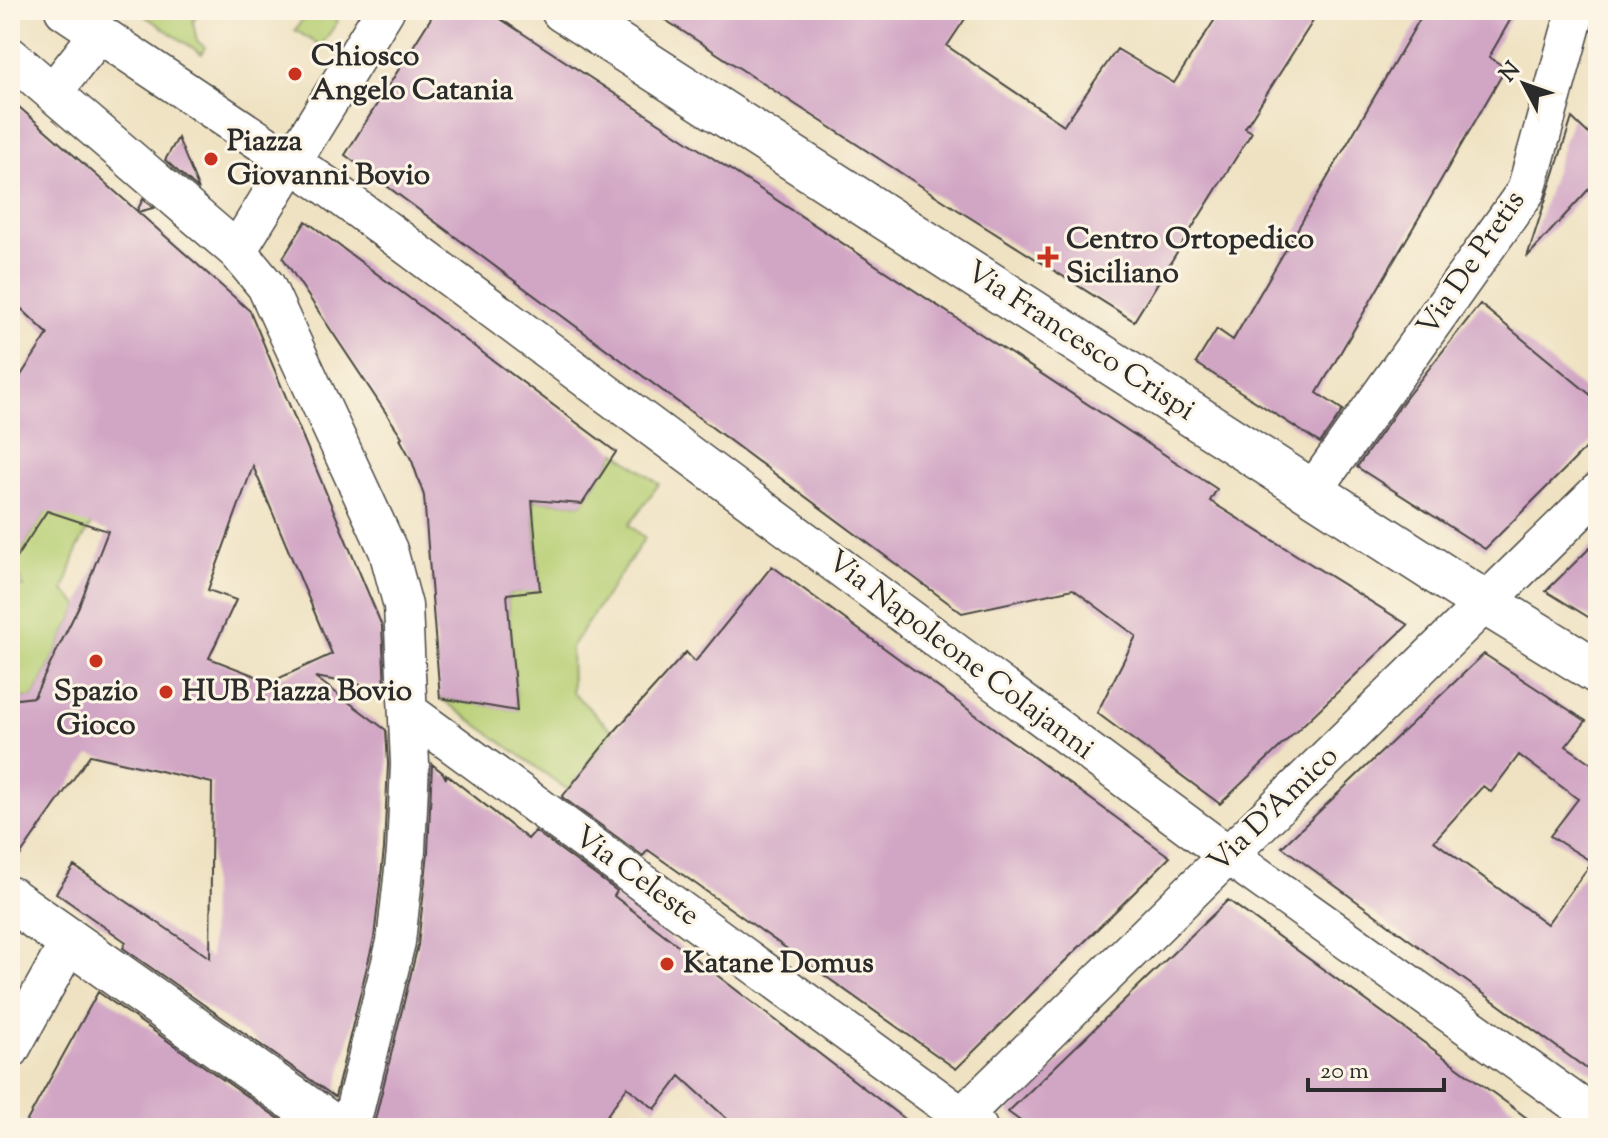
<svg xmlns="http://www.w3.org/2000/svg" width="1608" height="1138" viewBox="0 0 1608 1138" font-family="'Sorts Mill Goudy',serif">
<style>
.garden{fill:#b7cf74;stroke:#717d50;stroke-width:2}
.building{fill:#d1a6c5;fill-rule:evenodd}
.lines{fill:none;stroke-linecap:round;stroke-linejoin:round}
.minor-casing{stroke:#484642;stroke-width:41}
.secondary-casing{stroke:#484642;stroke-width:47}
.minor{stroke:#fff;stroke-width:38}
.secondary{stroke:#fff;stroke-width:44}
.poi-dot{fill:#c8321e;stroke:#fcf5e5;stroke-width:3}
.labels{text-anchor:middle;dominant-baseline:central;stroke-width:6;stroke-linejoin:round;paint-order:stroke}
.poi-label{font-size:30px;font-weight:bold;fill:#2b2b2b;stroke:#fcf5e5;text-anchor:start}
.street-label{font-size:30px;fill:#2b2b2b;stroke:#fcf5e5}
</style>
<rect width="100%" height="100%" fill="#fcf5e5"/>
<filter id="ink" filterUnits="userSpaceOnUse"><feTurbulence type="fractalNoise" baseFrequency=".0125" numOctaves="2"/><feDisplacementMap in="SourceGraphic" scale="16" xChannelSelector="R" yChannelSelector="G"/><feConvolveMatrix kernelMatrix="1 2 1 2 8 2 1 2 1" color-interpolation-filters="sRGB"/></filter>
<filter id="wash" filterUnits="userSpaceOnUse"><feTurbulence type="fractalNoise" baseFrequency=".006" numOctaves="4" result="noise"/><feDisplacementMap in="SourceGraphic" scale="32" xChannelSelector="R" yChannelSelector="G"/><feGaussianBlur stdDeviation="1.8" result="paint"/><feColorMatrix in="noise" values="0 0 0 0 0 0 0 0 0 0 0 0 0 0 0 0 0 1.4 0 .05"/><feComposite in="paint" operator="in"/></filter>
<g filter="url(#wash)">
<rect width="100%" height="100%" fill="#efe2c2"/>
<path class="garden" d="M 136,10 L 200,10 L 193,22 L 197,41 L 205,47 L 202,54 Z
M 300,10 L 324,10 L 338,21 L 321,46 L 295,30 L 303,19 Z
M 132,379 L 91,525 L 78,547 L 64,590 L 79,606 L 34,697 L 10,700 L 10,582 L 24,587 L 14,561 Z
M 616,452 L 659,484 L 629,525 L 645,538 L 571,647 L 572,692 L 614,732 L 568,790 L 440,698 L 517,710 L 507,594 L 540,589 L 533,500 L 582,504 Z"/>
<g id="blocks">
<path class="building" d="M 436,10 L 487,10 L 1217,489 L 1210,501 L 1408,625 L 1220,804 L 1097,713 L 1136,636 L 1073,589 L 962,613 L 345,155 Z
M 650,10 L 971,10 L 947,46 L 1064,125 L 1117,49 L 1174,83 L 1221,10 L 1320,10 L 1245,128 L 1252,132 L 1134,321 L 958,210 Z
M 1425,10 L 1516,10 L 1489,57 L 1506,68 L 1317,393 L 1343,410 L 1320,443 L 1196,363 L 1217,329 L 1233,340 Z
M 10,99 L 137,211 L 143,199 L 153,208 L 138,212 L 250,311 L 382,626 L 385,689 L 315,677 L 386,730 L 388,764 L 384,849 L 374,938 L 335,1097 L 123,948 L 126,942 L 56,893 L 74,866 L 210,958 L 212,783 L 90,755 L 10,870 L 10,700 L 34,697 L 79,606 L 108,531 L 47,511 L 10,567 L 10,392 L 48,334 L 10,298 ZM 253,466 L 332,654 L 271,682 L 209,658 L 236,600 L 208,590 Z
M 1572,118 L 1598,143 L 1598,179 L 1527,257 Z
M 178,138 L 199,190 L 165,160 Z
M 306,221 L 616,452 L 582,504 L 532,500 L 540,590 L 507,594 L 517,711 L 440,698 L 424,496 L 412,461 L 400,439 L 402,437 L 283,258 Z
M 1480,304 L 1598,401 L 1598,436 L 1485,549 L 1357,467 L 1405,399 Z
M 1598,540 L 1598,623 L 1546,591 Z
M 772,566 L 1170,857 L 956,1069 L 648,850 L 643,856 L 562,797 L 614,732 L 686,652 L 695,662 Z
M 1484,654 L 1586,721 L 1566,746 L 1598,768 L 1598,1077 L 1282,847 ZM 1519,755 L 1578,799 L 1550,836 L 1592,862 L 1547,924 L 1434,841 L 1483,786 L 1491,792 Z
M 432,764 L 443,773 L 446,779 L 446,774 L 528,839 L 535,831 L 617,891 L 614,896 L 916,1128 L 737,1128 L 680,1076 L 655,1109 L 627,1087 L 598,1128 L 373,1128 L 418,945 L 428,852 Z
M 1228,900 L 1507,1103 L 1540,1128 L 1030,1128 L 1008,1112 Z
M 98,992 L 292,1128 L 23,1128 Z"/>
</g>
</g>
<g filter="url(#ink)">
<use href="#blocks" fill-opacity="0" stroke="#484642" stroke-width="2"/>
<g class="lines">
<g class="minor-casing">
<path id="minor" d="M 64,10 L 327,186 L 1228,855 L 1598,1119
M 10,56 L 237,251 L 266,286 L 388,550 L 403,606 L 410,764 L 406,851 L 396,942 L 350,1128
M 53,92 L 99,34
M 237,251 L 385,10
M 1312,492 L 1526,191 L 1576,10
M 409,712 L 978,1128
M 10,1050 L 70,941
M 950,1128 L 1598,492"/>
</g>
<g class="secondary-casing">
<path id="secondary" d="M 563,10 L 1460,587 L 1598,672
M 10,899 L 335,1128"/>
</g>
<use href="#minor" class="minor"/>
<use href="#secondary" class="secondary"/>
</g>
</g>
<g class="poi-dot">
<circle cx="295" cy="74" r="8"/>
<circle cx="211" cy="159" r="8"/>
<path d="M1044 245h8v8h8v8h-8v8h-8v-8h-8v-8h8z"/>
<circle cx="96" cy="661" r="8"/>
<circle cx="166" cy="692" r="8"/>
<circle cx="667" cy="964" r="8"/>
</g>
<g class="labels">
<g class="poi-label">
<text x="311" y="57">Chiosco<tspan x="311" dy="34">Angelo Catania</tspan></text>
<text x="227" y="142">Piazza<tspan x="227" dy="34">Giovanni Bovio</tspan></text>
<text x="1066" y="240">Centro Ortopedico<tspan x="1066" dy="34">Siciliano</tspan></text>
<text x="96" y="692" text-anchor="middle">Spazio<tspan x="96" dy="34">Gioco</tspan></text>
<text x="182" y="692">HUB Piazza Bovio</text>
<text x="683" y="964">Katane Domus</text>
</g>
<g class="street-label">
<text transform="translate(1472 264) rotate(-56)">Via De Pretis</text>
<text transform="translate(1080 342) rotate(33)">Via Francesco Crispi</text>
<text transform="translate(960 656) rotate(37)">Via Napoleone Colajanni</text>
<text transform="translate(1274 810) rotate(-44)">Via D'Amico</text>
<text transform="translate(636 877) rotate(36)">Via Celeste</text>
</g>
</g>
<rect width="1608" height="1138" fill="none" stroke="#fcf5e5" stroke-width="40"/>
<g transform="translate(1524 84) rotate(311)" stroke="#fcf5e5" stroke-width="6" paint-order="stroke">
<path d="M0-6L14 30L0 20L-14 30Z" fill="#2b2b2b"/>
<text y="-12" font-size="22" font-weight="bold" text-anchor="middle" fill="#2b2b2b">N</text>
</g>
<path d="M1308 1078v12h136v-12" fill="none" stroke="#2b2b2b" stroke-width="4"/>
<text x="1320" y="1078" font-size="24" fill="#2b2b2b" stroke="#fcf5e5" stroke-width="6" paint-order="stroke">20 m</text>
</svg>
